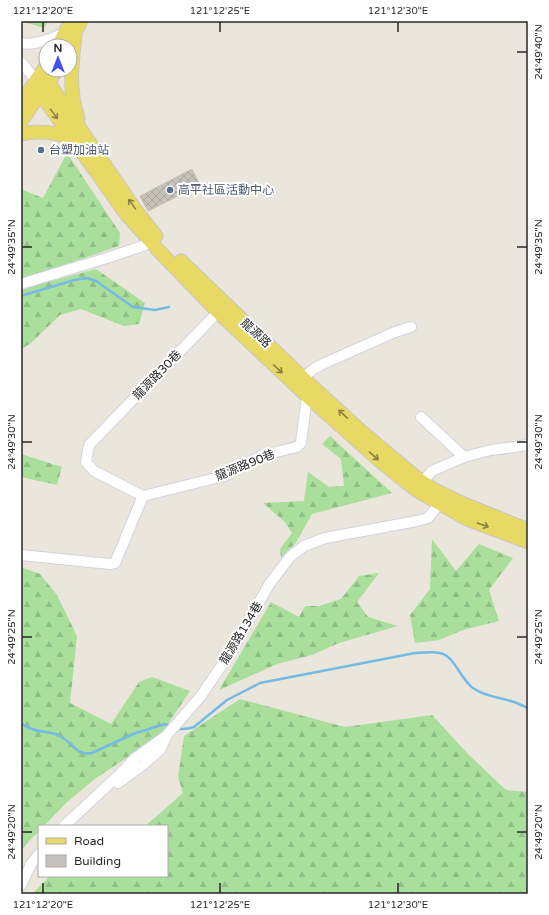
<svg xmlns="http://www.w3.org/2000/svg" width="549" height="915" viewBox="0 0 549 915" font-family="'Varela Round','Noto Sans TC',sans-serif">
<style>
.forest{fill:url(#forest-firs)}
.lines{fill:none;stroke-linecap:round;stroke-linejoin:round}
.stream{stroke:#74bae6;stroke-width:2.5}
.building{fill:url(#building-cross-hatch);stroke:#c5c2b5}
.minor-casing{stroke:#d1d2e1;stroke-width:12}
.major-casing{stroke:#c7c7c7;stroke-width:15}
.minor{stroke:#fff;stroke-width:10}
.major{stroke:#e7d963;stroke-width:13}
.oneway{stroke:#888146}
.ticks{fill:none;stroke:#292929;stroke-width:1.5}
.service-dot{fill:#5c6f8a;stroke:#fff;stroke-width:1.5}
.labels{text-anchor:middle;dominant-baseline:central;stroke-width:4;stroke-linejoin:round;paint-order:stroke}
.service-label{font-size:12px;fill:#4e5e75;stroke:#fff;text-anchor:start}
.street-label{font-size:12px;fill:#292929;stroke:#fff}
.neatline{fill:none;stroke:#292929;stroke-width:1.5}
.ticks-label{font-size:10px;text-anchor:middle;fill:#292929}
</style>
<defs>
<pattern id="forest-firs" width="22" height="20" patternUnits="userSpaceOnUse"><rect width="22" height="20" fill="#a9de9b"/><path d="M5 1l3.5 6h-7zM16 11l3.5 6h-7z" fill="#91be86"/></pattern>
<pattern id="building-cross-hatch" width="8" height="8" patternUnits="userSpaceOnUse"><rect width="8" height="8" fill="#c6c2bb"/><path d="M0 0l8 8M0 8l8-8" fill="none" stroke="#aaa7a1"/></pattern>
</defs>
<rect width="100%" height="100%" fill="#eae6db"/>
<path class="forest" d="M 21,21 L 48,21 L 44,28 Z
M 67,153 L 120,233 L 119,246 L 26,278 L 21,278 L 21,189 L 43,198 Z
M 96,269 L 145,303 L 139,324 L 124,326 L 81,309 L 60,315 L 31,343 L 21,349 L 21,288 L 70,276 Z
M 330,436 L 392,493 L 312,514 L 295,544 L 281,557 L 280,549 L 292,533 L 285,522 L 263,503 L 304,501 L 308,472 L 329,487 L 344,486 L 341,459 L 322,444 Z
M 21,454 L 62,467 L 57,485 L 21,477 Z
M 432,539 L 456,571 L 479,544 L 513,558 L 489,590 L 499,621 L 463,630 L 439,640 L 415,643 L 410,615 L 430,589 Z
M 21,567 L 40,574 L 57,595 L 77,636 L 70,703 L 111,724 L 139,682 L 152,677 L 190,691 L 160,736 L 96,778 L 66,803 L 44,826 L 39,826 L 39,831 L 26,844 L 21,852 Z
M 379,573 L 357,602 L 368,617 L 398,626 L 339,643 L 312,655 L 277,664 L 219,690 L 271,602 L 299,617 L 305,606 L 319,606 L 341,599 L 359,576 Z
M 240,699 L 345,727 L 432,715 L 469,755 L 506,790 L 528,792 L 528,894 L 32,894 L 50,876 L 167,876 L 167,826 L 145,826 L 183,793 L 178,777 L 184,736 Z"/>
<g class="lines">
<path class="stream" d="M 21,296 L 74,280 L 87,278 L 96,281 L 133,307 L 155,310 L 169,307
M 21,723 C 24,725 28,728 32,729 C 41,733 52,731 60,736 C 73,743 76,756 92,753 L 133,734 L 165,724 L 172,726
M 176,728 C 183,730 188,729 194,727 L 227,700 L 260,683 L 415,653 C 423,653 432,651 440,653 C 454,655 461,680 473,688 C 485,697 500,697 514,702 C 519,704 523,706 528,708"/>
</g>
<path class="building" d="M 192,169 L 200,185 L 148,211 L 140,196 Z"/>
<g class="lines">
<g class="minor-casing">
<path id="minor" d="M 21,43 C 36,46 51,38 65,33
M 21,62 L 36,80
M 21,284 L 110,257 L 151,243
M 222,308 L 89,445 L 86,462 L 94,471 L 143,496 L 224,476 L 263,455 L 297,447 L 301,443 L 307,396
M 298,382 L 315,368 L 325,363 L 395,332 L 411,327
M 421,417 L 464,457
M 419,486 L 432,471 L 464,457 L 491,450 L 528,445
M 21,555 L 110,564 L 115,563 L 143,496
M 118,783 L 144,764 L 160,750 L 166,737
M 64,826 L 120,774 L 135,758 L 166,736 L 201,696 L 232,650 L 270,583 L 290,557 L 304,546 L 325,538 L 417,521 L 428,518 L 443,499
M 21,885 L 31,864 L 39,854"/>
</g>
<g class="major-casing">
<path id="major" d="M 75,35 C 72,64 68,89 78,118
M 71,41 L 81,21
M 58,46 L 71,21
M 36,80 L 40,93 L 126,214 L 159,251 L 218,312 L 307,396 L 381,462 L 416,490 L 467,519 L 528,542
M 36,80 L 49,83 L 134,208 L 156,236
M 21,103 L 46,66
M 21,122 L 40,93 L 49,83 L 56,70
M 21,134 C 38,130 55,132 71,138
M 181,261 L 303,378 L 361,431 L 417,478 L 433,489 L 459,502 L 528,530"/>
</g>
<use href="#minor" class="minor"/>
<use href="#major" class="major"/>
</g>
<defs><path id="oneway-shaft" d="M-6 0H5M1.5-3L5.5 0L1.5 3" fill="none" stroke-width="1.6" stroke-linecap="round" stroke-linejoin="round"/></defs>
<g class="oneway">
<use href="#oneway-shaft" transform="translate(54 114) rotate(55)"/>
<use href="#oneway-shaft" transform="translate(132 204) rotate(-125)"/>
<use href="#oneway-shaft" transform="translate(278 369) rotate(43)"/>
<use href="#oneway-shaft" transform="translate(343 414) rotate(-137)"/>
<use href="#oneway-shaft" transform="translate(374 456) rotate(41)"/>
<use href="#oneway-shaft" transform="translate(483 525) rotate(19)"/>
</g>
<path class="ticks" d="M 43,22 L 43,32M 220,22 L 220,32M 398,22 L 398,32M 517,52 L 527,52M 22,247 L 32,247M 517,247 L 527,247M 22,442 L 32,442M 517,442 L 527,442M 22,637 L 32,637M 517,637 L 527,637M 22,832 L 32,832M 517,832 L 527,832M 43,883 L 43,893M 220,883 L 220,893M 398,883 L 398,893"/>
<g class="service-dot">
<circle cx="41" cy="150" r="4"/>
<circle cx="170" cy="190" r="4"/>
</g>
<g class="labels">
<g class="service-label">
<text x="49" y="150">台塑加油站</text>
<text x="178" y="190">高平社區活動中心</text>
</g>
<g class="street-label">
<text transform="translate(256 333) rotate(43)">龍源路</text>
<text transform="translate(157 375) rotate(-46)">龍源路30巷</text>
<text transform="translate(245 465) rotate(-22)">龍源路90巷</text>
<text transform="translate(241 633) rotate(-59)">龍源路134巷</text>
</g>
</g>
<rect width="549" height="915" fill="none" stroke="#ffffff" stroke-width="44"/>
<rect x="38" y="825" width="130" height="52" fill="#ffffff" stroke="#a9a9a9"/>
<rect x="46" y="838" width="20" height="6" fill="#e7d963" stroke="#a9a9a9"/>
<text x="74" y="845" font-size="12" fill="#292929">Road</text>
<rect x="46" y="855" width="20" height="12" fill="#c6c2bb" stroke="#a9a9a9"/>
<text x="74" y="865" font-size="12" fill="#292929">Building</text>
<g transform="translate(58 58)"><circle r="19" fill="#ffffff" stroke="#a9a9a9"/>
<path d="M0-3L7 15L0 10L-7 15Z" fill="#454fee"/>
<text y="-6" font-size="11" font-weight="bold" text-anchor="middle" fill="#292929">N</text>
</g>
<rect x="22" y="22" width="505" height="871" class="neatline"/>
<g class="ticks-label">
<text x="43" y="14">121°12'20"E</text>
<text x="220" y="14">121°12'25"E</text>
<text x="398" y="14">121°12'30"E</text>
<text transform="translate(538 52) rotate(-90)" y="4">24°49'40"N</text>
<text transform="translate(11 247) rotate(-90)" y="4">24°49'35"N</text>
<text transform="translate(538 247) rotate(-90)" y="4">24°49'35"N</text>
<text transform="translate(11 442) rotate(-90)" y="4">24°49'30"N</text>
<text transform="translate(538 442) rotate(-90)" y="4">24°49'30"N</text>
<text transform="translate(11 637) rotate(-90)" y="4">24°49'25"N</text>
<text transform="translate(538 637) rotate(-90)" y="4">24°49'25"N</text>
<text transform="translate(11 832) rotate(-90)" y="4">24°49'20"N</text>
<text transform="translate(538 832) rotate(-90)" y="4">24°49'20"N</text>
<text x="43" y="908">121°12'20"E</text>
<text x="220" y="908">121°12'25"E</text>
<text x="398" y="908">121°12'30"E</text>
</g>
</svg>
